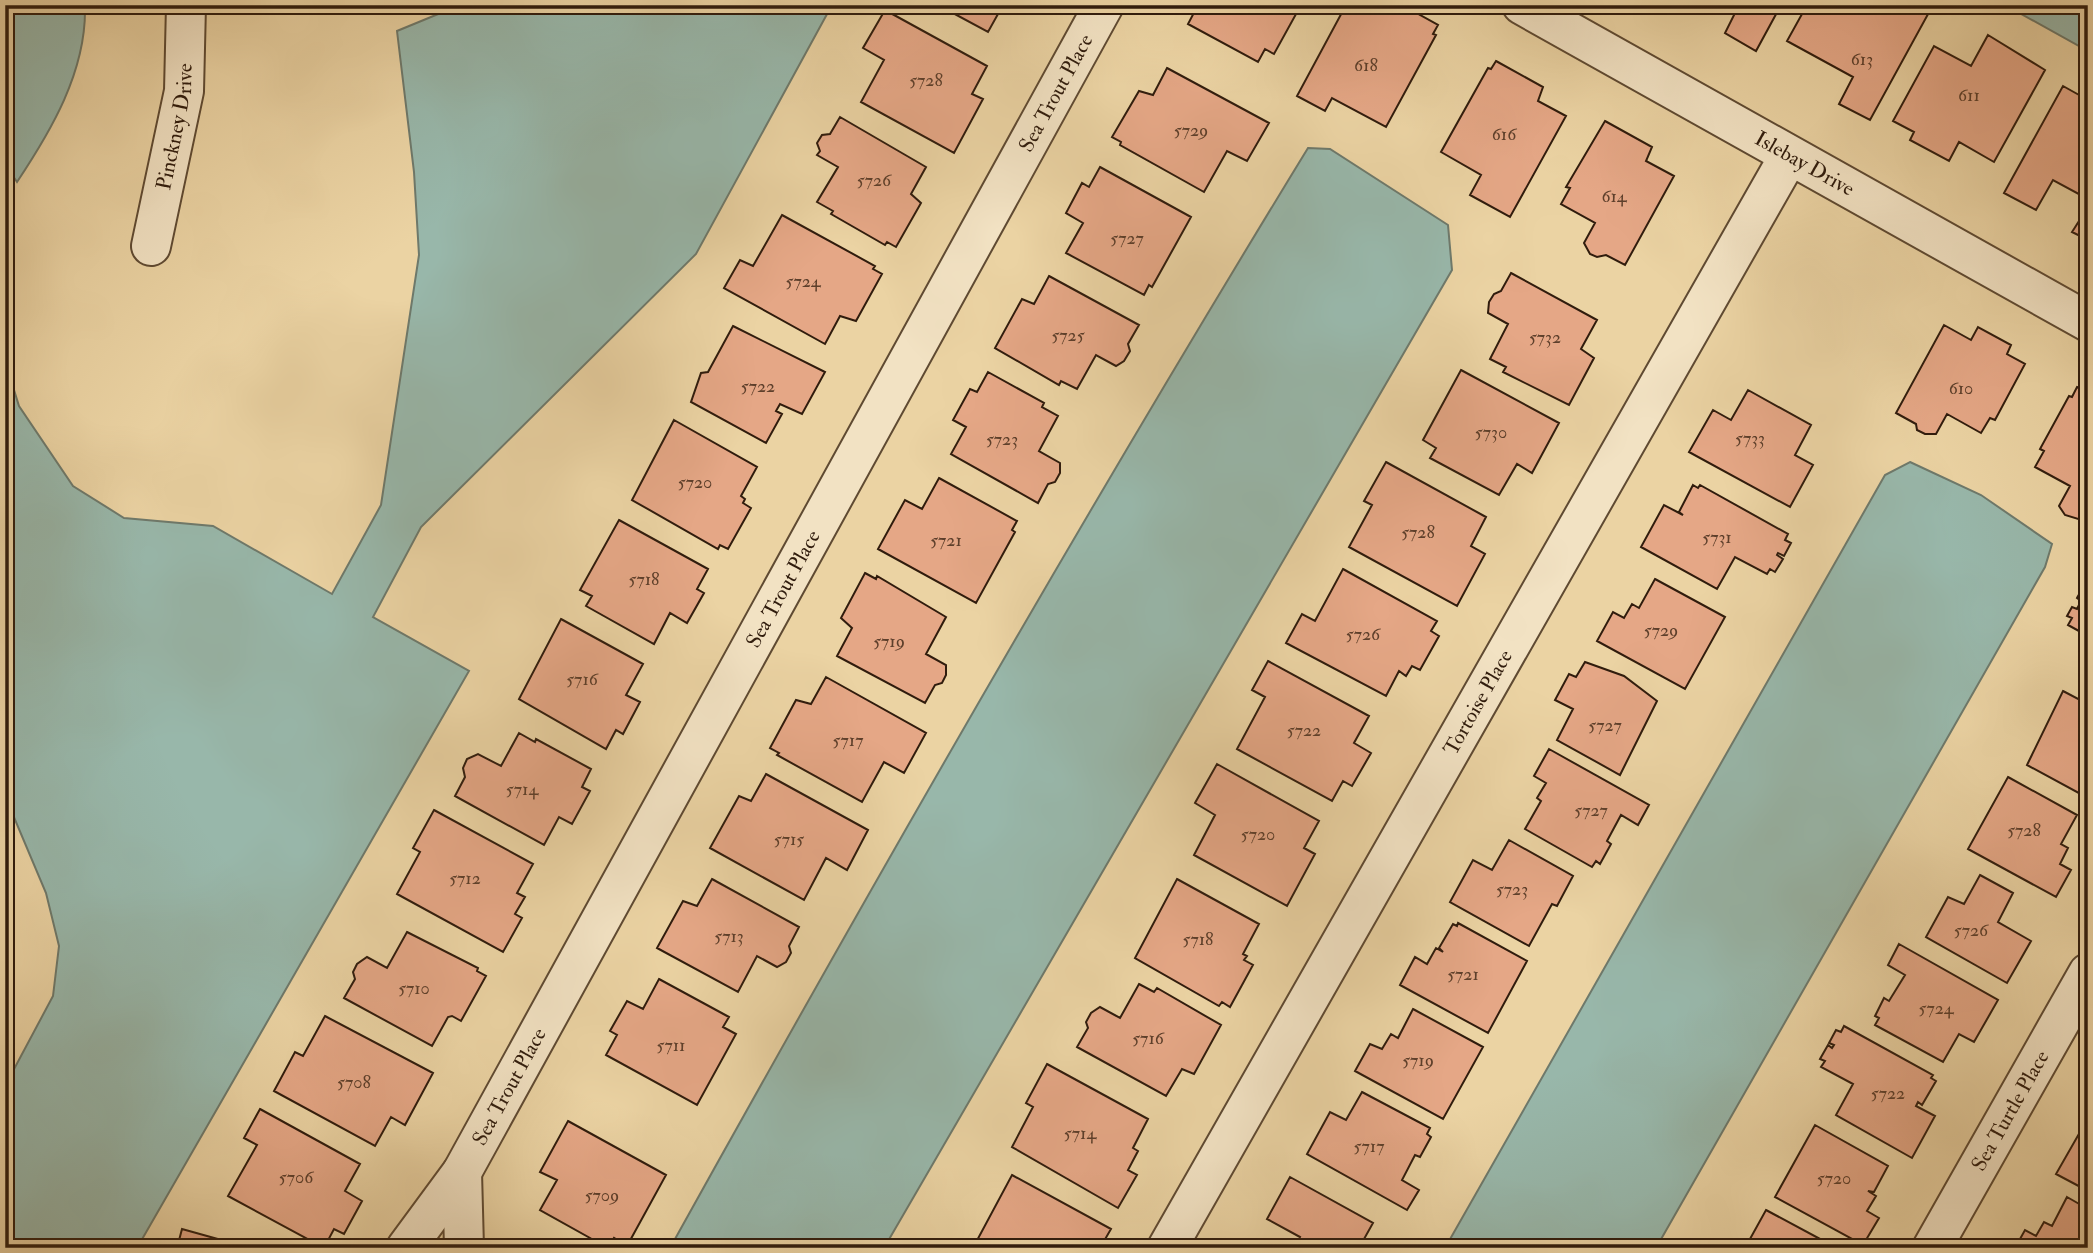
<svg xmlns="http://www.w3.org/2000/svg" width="2093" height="1253" viewBox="0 0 2093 1253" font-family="'IM FELL Double Pica',serif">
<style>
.water{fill:#98b7aa;stroke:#6e796b;stroke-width:2}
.building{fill:#e5a786;stroke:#301c0d;stroke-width:2}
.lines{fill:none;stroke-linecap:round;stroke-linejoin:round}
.minor-casing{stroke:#5f4a32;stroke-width:42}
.minor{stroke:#f2e2c3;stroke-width:38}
.labels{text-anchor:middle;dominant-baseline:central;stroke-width:5;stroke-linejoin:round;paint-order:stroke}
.number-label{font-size:18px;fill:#5d3f2b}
.street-label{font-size:21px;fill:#301c0d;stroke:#f2e2c3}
</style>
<rect width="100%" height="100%" fill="#ebd3a3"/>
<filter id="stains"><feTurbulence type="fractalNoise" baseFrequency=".00286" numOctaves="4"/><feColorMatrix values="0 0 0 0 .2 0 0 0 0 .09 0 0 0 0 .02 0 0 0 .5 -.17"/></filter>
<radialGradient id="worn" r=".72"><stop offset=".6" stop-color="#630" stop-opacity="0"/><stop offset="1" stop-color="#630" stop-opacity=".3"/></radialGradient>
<path class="water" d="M 5,5 L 83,5 L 85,8 C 86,72 51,131 17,182 L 5,164 Z
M 460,5 L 832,5 L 696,254 L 421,527 L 373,617 L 469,671 L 137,1248 L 5,1248 L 5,1086 L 53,996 L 59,946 L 46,893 L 5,796 L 5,361 L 19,406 L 73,486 L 124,518 L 213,526 L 332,594 L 381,505 L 419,255 L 414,172 L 397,31 Z
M 2005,5 L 2088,5 L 2088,51 Z
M 1308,148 L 1330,149 L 1448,225 L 1452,270 L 884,1248 L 670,1248 C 876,877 1087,509 1308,148 Z
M 1910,462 L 1981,495 L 2052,544 L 2045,567 L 1656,1248 L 1445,1248 L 1885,475 Z"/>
<path class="building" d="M 938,5 L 1003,5 L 988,32 Z
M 1198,5 L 1301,5 L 1274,54 L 1265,49 L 1258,62 L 1188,24 Z
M 1346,5 L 1371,5 L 1379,10 L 1382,6 L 1402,5 L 1438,25 L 1433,34 L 1436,35 L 1386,127 L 1332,98 L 1325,111 L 1297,96 Z
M 1739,5 L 1781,5 L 1756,51 L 1725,33 Z
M 1807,5 L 1933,5 L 1870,120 L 1839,104 L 1853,77 L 1787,41 Z
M 885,10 L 987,66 L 972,94 L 983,99 L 954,153 L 861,102 L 884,60 L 863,48 Z
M 1988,35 L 2045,70 L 1994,162 L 1959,142 L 1949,161 L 1910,140 L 1914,132 L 1893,121 L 1934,46 L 1971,66 Z
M 1496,61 L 1543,87 L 1538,101 L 1566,116 L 1510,217 L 1470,195 L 1481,175 L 1441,152 L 1488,68 L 1491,69 Z
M 1167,68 L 1269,123 L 1247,161 L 1227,151 L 1204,192 L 1120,145 L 1121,142 L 1112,137 L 1139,91 L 1153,95 Z
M 2063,86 L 2088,100 L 2088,199 L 2053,180 L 2036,210 L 2004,193 Z
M 840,117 L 926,167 L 911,194 L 921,203 L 896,247 L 887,242 L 885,245 L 831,214 L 833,211 L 817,202 L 838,167 L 817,155 L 820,151 L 817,143 L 822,135 L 830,134 Z
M 1605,121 L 1652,147 L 1646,161 L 1674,176 L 1625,265 L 1606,255 L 1597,257 L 1590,254 L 1584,243 L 1595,223 L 1561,204 L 1570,188 L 1566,187 Z
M 1100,167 L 1191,217 L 1152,287 L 1149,285 L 1144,295 L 1066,253 L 1083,223 L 1066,213 L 1082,183 L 1089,187 Z
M 2088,207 L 2088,240 L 2072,232 Z
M 782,215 L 875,266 L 873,269 L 882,274 L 856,321 L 840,316 L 825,344 L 724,288 L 740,260 L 753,266 Z
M 1511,273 L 1597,320 L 1581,349 L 1594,358 L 1569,405 L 1503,372 L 1506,367 L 1490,359 L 1508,324 L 1488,313 L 1489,302 L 1494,294 L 1501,291 Z
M 1049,276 L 1139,325 L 1128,344 L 1130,351 L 1124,361 L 1116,366 L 1096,355 L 1077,389 L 1061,381 L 1059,385 L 995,348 L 1022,299 L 1034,304 Z
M 1944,325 L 1971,340 L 1978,327 L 2011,345 L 2007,354 L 2025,364 L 1995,420 L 1990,418 L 1981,433 L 1947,414 L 1936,434 L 1925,434 L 1917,430 L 1916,424 L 1896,413 Z
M 733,326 L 825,372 L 802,414 L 780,404 L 776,411 L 782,414 L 766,443 L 691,402 L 701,373 L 708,372 Z
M 1461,370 L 1559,423 L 1532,473 L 1517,464 L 1499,495 L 1430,458 L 1436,448 L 1423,440 Z
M 988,372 L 1044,403 L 1042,407 L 1058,416 L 1039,451 L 1060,463 L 1060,473 L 1055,482 L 1048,484 L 1038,503 L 951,454 L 966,427 L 953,420 L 970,389 L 977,392 Z
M 2077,387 L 2088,393 L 2088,522 L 2065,515 L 2059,506 L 2070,486 L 2035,467 L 2044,451 L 2040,449 L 2069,396 L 2072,397 Z
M 1748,390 L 1811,425 L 1795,455 L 1813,465 L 1790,507 L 1689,452 L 1713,410 L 1731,420 Z
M 674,420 L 757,467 L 741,496 L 745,499 L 743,503 L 751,508 L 728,549 L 720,545 L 718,549 L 632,500 Z
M 1386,462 L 1486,517 L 1471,546 L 1485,554 L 1457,606 L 1349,547 L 1372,505 L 1364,501 Z
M 939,478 L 1017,521 L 1012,530 L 1015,532 L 976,603 L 878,549 L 905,500 L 922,509 Z
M 1693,485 L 1698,488 L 1700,485 L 1788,534 L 1785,540 L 1791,543 L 1784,556 L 1778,553 L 1777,555 L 1783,559 L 1775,572 L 1770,569 L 1767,574 L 1735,557 L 1717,589 L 1641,547 L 1664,505 L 1683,515 L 1679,512 Z
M 619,520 L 708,569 L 697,589 L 704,593 L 687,623 L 670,613 L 654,644 L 586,606 L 592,596 L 580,590 Z
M 1343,569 L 1437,621 L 1431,631 L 1439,636 L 1420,670 L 1412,666 L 1406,676 L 1399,671 L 1386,696 L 1286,643 L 1302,614 L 1315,621 Z
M 865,573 L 876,579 L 877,576 L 946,617 L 926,654 L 946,665 L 946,675 L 942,683 L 935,685 L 925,703 L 837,656 L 852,628 L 841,618 Z
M 1655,579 L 1725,617 L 1685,689 L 1597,641 L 1613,612 L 1624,618 L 1632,604 L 1639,608 Z
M 2088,588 L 2088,636 L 2068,625 L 2072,618 L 2067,616 L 2072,607 L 2077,609 L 2081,601 L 2077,598 L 2082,589 L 2086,592 Z
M 561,619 L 643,664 L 626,695 L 640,702 L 623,734 L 616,730 L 606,749 L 519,699 Z
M 1268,661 L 1369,716 L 1354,743 L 1371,753 L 1352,786 L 1343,781 L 1332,801 L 1237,749 L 1265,697 L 1252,690 Z
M 1585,662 L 1624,676 L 1657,701 L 1620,775 L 1557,740 L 1573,709 L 1555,700 L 1569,674 L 1576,677 Z
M 826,677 L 926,733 L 904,773 L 884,762 L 862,802 L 777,755 L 779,753 L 770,748 L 796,700 L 811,704 Z
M 2063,691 L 2088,704 L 2088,798 L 2027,765 Z
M 519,733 L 535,742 L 536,739 L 591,769 L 582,787 L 590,791 L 572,824 L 559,817 L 544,845 L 455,796 L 465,777 L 463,768 L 467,759 L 478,754 L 501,766 Z
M 1549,749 L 1649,805 L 1638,825 L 1621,815 L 1607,841 L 1611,844 L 1600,864 L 1596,861 L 1592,867 L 1525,829 L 1541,801 L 1537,798 L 1546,783 L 1534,776 Z
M 1217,764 L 1319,821 L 1304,848 L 1315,854 L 1287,906 L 1194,855 L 1215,815 L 1195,803 Z
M 766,774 L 868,830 L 847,870 L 826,858 L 804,900 L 710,848 L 739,796 L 751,801 Z
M 2008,777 L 2077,815 L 2061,844 L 2068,848 L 2060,864 L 2071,870 L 2056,897 L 1968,849 Z
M 434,810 L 533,864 L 517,893 L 525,897 L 515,914 L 522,918 L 503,952 L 397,894 L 420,852 L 413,848 Z
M 1509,840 L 1573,876 L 1557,906 L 1552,904 L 1529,946 L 1450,902 L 1473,860 L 1492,870 Z
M 1980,875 L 2013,893 L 1998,922 L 2031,941 L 2007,983 L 1926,937 L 1948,897 L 1964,904 Z
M 712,879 L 799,927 L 789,946 L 791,953 L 786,962 L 777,967 L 757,956 L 738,992 L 657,948 L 683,901 L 697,906 Z
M 1177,879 L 1259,924 L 1243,954 L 1247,956 L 1244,960 L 1253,965 L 1230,1007 L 1222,1002 L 1219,1006 L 1135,958 Z
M 1458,923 L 1527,961 L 1488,1033 L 1400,985 L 1415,957 L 1427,964 L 1436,948 L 1443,952 L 1439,948 L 1453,924 L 1457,926 Z
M 407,932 L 478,968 L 477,971 L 486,976 L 461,1021 L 452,1016 L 448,1017 L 432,1046 L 344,998 L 355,979 L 353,972 L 357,964 L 367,957 L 387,968 Z
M 1899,944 L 1998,1000 L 1974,1042 L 1959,1034 L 1943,1062 L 1875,1025 L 1879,1018 L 1875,1016 L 1884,998 L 1889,1001 L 1905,975 L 1888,965 Z
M 659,979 L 729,1017 L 723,1027 L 736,1034 L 697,1105 L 606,1055 L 617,1035 L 610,1031 L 627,1001 L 643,1009 Z
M 1139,984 L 1154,992 L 1157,988 L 1221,1025 L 1194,1074 L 1182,1069 L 1166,1096 L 1077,1047 L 1088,1028 L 1086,1022 L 1091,1013 L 1100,1007 L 1120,1018 Z
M 1413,1009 L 1483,1047 L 1443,1119 L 1355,1071 L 1370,1044 L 1382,1049 L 1391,1034 L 1398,1038 Z
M 325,1016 L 433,1073 L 405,1125 L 391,1117 L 375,1146 L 274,1091 L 295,1052 L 303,1056 Z
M 1844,1026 L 1933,1075 L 1931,1078 L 1936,1081 L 1922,1105 L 1918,1102 L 1916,1106 L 1935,1116 L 1912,1158 L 1836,1115 L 1853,1084 L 1821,1067 L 1825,1061 L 1820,1059 L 1828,1045 L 1832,1048 L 1834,1045 L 1829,1043 L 1836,1030 L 1841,1032 Z
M 1047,1064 L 1148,1119 L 1133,1148 L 1138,1151 L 1128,1170 L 1137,1175 L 1118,1208 L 1012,1147 L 1033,1107 L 1026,1103 Z
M 1362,1092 L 1430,1128 L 1427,1134 L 1431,1137 L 1420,1157 L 1415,1155 L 1402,1180 L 1419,1190 L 1407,1210 L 1307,1154 L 1330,1112 L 1346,1120 Z
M 260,1109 L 360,1164 L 345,1191 L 362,1201 L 344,1234 L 334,1229 L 324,1248 L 228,1196 L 257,1145 L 244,1138 Z
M 568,1121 L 666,1175 L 627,1246 L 614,1238 L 608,1248 L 540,1210 L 557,1180 L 540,1172 Z
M 1815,1125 L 1888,1166 L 1874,1192 L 1868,1191 L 1876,1196 L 1867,1211 L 1879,1218 L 1863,1245 L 1775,1197 Z
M 2080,1132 L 2088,1136 L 2088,1191 L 2056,1174 Z
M 1012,1175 L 1111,1229 L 1100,1248 L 974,1246 Z
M 1290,1177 L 1373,1223 L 1359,1248 L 1294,1248 L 1300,1237 L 1267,1219 Z
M 2067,1197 L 2088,1209 L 2088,1248 L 2015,1248 L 2025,1230 L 2036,1236 L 2044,1222 L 2052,1226 Z
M 1766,1210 L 1835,1247 L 1745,1248 Z
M 182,1229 L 250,1248 L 177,1248 Z"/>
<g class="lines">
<g class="minor-casing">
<g id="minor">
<path id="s1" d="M 1522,5 L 2088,322"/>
<path id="s2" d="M 151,246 L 184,91 L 186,5"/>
<path d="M 462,1172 L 464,1248"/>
<path id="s3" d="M 406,1248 L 462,1172 L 1104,5"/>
<path id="s4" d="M 1167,1248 L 1789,156"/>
<path id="s5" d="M 1932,1248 L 2088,973"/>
</g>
</g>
<use href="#minor" class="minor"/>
</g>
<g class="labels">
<g class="number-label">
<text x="1862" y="59">613</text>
<text x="1366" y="65">618</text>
<text x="926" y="80">5728</text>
<text x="1969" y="95">611</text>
<text x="1191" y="130">5729</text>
<text x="1504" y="134">616</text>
<text x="874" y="180">5726</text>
<text x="1614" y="196">614</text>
<text x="1127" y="238">5727</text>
<text x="803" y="281">5724</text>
<text x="1068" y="335">5725</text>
<text x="1545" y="337">5732</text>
<text x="758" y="386">5722</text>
<text x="1961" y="388">610</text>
<text x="1491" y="432">5730</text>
<text x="1750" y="438">5733</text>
<text x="1002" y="439">5723</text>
<text x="695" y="482">5720</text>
<text x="1418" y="532">5728</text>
<text x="1717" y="537">5731</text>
<text x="946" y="540">5721</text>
<text x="644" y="579">5718</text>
<text x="1661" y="630">5729</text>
<text x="1363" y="634">5726</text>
<text x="889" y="641">5719</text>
<text x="582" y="679">5716</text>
<text x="1605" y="725">5727</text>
<text x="1304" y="730">5722</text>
<text x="848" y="740">5717</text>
<text x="522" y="789">5714</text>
<text x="1591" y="810">5727</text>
<text x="2024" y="830">5728</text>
<text x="1258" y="834">5720</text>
<text x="789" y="839">5715</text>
<text x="465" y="878">5712</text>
<text x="1512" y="889">5723</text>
<text x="1971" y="930">5726</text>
<text x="729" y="936">5713</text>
<text x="1198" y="939">5718</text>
<text x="1463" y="974">5721</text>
<text x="414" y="988">5710</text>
<text x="1936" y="1008">5724</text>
<text x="1148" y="1038">5716</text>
<text x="671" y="1045">5711</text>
<text x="1418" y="1060">5719</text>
<text x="354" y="1082">5708</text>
<text x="1888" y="1093">5722</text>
<text x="1080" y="1133">5714</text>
<text x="1369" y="1146">5717</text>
<text x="296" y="1177">5706</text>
<text x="1834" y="1178">5720</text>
<text x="602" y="1195">5709</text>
</g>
<g class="street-label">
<text stroke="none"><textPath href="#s3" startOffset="1326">Sea Trout Place</textPath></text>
<text stroke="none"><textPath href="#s2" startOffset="122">Pinckney Drive</textPath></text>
<text stroke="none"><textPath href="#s1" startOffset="324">Islebay Drive</textPath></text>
<text stroke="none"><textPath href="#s3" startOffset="760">Sea Trout Place</textPath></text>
<text stroke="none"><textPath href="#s4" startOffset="628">Tortoise Place</textPath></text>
<text stroke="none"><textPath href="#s3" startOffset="192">Sea Trout Place</textPath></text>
<text stroke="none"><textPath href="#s5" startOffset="158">Sea Turtle Place</textPath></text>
</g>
</g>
<rect width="2093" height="1253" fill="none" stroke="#ebd3a3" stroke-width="28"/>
<rect x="7" y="7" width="2079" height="1239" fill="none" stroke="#301c0d" stroke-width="3.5"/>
<rect x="14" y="14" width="2065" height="1225" fill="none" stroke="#301c0d" stroke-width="2"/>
<rect width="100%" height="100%" filter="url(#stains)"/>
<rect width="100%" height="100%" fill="url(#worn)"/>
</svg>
